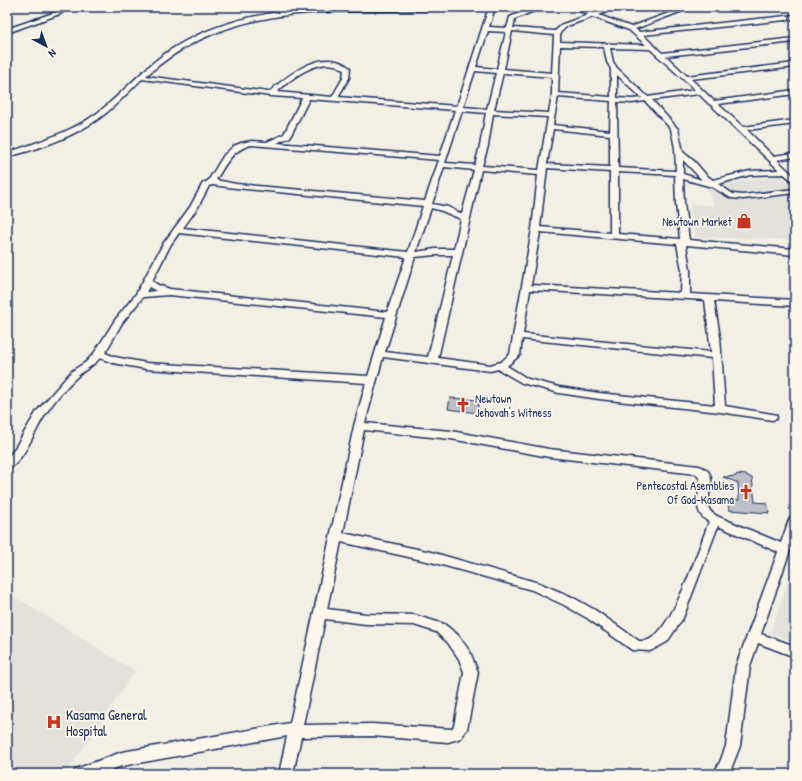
<svg xmlns="http://www.w3.org/2000/svg" width="802" height="781" viewBox="0 0 802 781" font-family="'Patrick Hand',sans-serif">
<style>
.built{fill:#e2e1dc}
.building{fill:#bdc0c4;stroke:#1b2f5e}
.lines{fill:none;stroke-linecap:round;stroke-linejoin:round}
.minor-casing{stroke:#1b2f5e;stroke-width:3}
.minor{fill:#fbf7ec;fill-rule:evenodd}
.labels{text-anchor:middle;dominant-baseline:central;stroke-width:3.5;stroke-linejoin:round;paint-order:stroke}
.poi-label{font-size:12px;fill:#1b2f5e;stroke:#fbf7ec;text-anchor:end}
.near-poi-label{font-size:14px;fill:#1b2f5e;stroke:#fbf7ec;text-anchor:start}
</style>
<rect width="100%" height="100%" fill="#f2efe6"/>
<filter id="ink" filterUnits="userSpaceOnUse"><feTurbulence type="fractalNoise" baseFrequency=".025" numOctaves="2"/><feDisplacementMap in="SourceGraphic" scale="8" xChannelSelector="R" yChannelSelector="G"/><feConvolveMatrix kernelMatrix="1 2 1 2 8 2 1 2 1" color-interpolation-filters="sRGB"/></filter>
<g filter="url(#ink)">
<path class="built" d="M 781,176 L 795,188 L 795,240 L 696,237 L 689,204 L 714,206 L 706,186 Z
M 795,562 L 795,643 L 770,633 Z
M 7,592 L 135,671 L 67,772 L 61,774 L 7,774 Z"/>
<path class="building" d="M 450,398 L 479,400 L 477,413 L 448,409 Z
M 737,474 L 746,475 L 752,478 L 755,502 L 767,503 L 769,513 L 729,510 L 727,500 L 739,500 L 738,483 L 723,477 L 736,476 Z"/>
<g class="lines">
<g class="minor-casing">
<path id="minor" d="M 62,7 L 68,7 L 60,14 L 7,33 L 7,29 L 56,12 Z
M 332,7 L 443,7 L 440,9 L 426,10 C 323,13 229,2 146,76 L 269,92 C 289,74 324,46 350,68 L 349,78 L 338,97 L 457,106 L 489,7 L 495,7 L 489,27 L 507,28 L 510,17 L 535,7 L 543,7 L 515,19 L 513,28 L 555,31 L 563,24 L 588,15 L 570,7 L 578,7 L 594,13 L 610,7 L 618,7 L 599,15 L 631,27 L 685,7 L 693,7 L 635,29 L 639,32 L 795,15 L 795,19 L 643,35 L 662,53 L 795,38 L 795,42 L 666,56 L 687,76 L 795,63 L 795,67 L 691,79 L 714,101 L 795,90 L 795,94 L 718,104 L 743,127 L 795,120 L 795,124 L 747,130 L 773,156 L 795,153 L 795,157 L 777,160 L 795,177 L 795,183 L 784,174 L 750,175 L 718,184 L 733,194 L 743,195 L 795,189 L 795,193 L 743,199 L 731,198 L 712,187 L 683,179 L 684,204 L 689,240 L 795,249 L 795,255 L 686,245 L 690,270 L 690,294 L 795,300 L 795,306 L 714,301 L 720,337 L 725,406 L 772,414 L 776,415 L 777,417 L 776,419 L 772,420 L 720,412 L 599,399 L 559,393 L 522,383 L 498,369 L 490,371 L 383,357 L 365,423 L 451,431 L 549,449 L 699,466 C 722,473 704,495 709,509 C 711,513 715,515 719,517 L 781,543 L 789,520 L 791,517 L 795,516 L 795,536 L 761,634 L 795,646 L 795,657 L 758,643 L 750,666 L 740,746 L 729,774 L 713,774 L 720,762 L 726,746 L 736,666 L 778,552 L 718,526 L 683,618 L 667,642 L 650,651 L 632,650 L 587,618 L 564,605 L 532,590 L 431,562 L 341,542 L 327,609 L 366,614 L 414,615 L 444,624 L 458,635 L 470,652 L 478,672 L 467,729 L 461,738 L 448,742 L 372,736 L 301,737 L 293,774 L 279,774 L 287,736 L 122,766 L 99,774 L 74,774 L 76,769 L 122,752 L 290,723 L 354,426 L 366,383 L 146,369 L 113,363 L 100,358 C 94,365 86,369 79,375 C 66,386 50,406 42,420 C 35,432 20,466 7,470 L 7,459 L 15,448 L 37,411 L 72,371 L 86,362 L 95,352 L 115,320 L 136,294 L 163,244 L 190,207 L 203,183 L 208,181 L 224,155 L 234,146 L 241,143 L 251,141 L 267,142 L 284,134 L 302,98 L 271,96 L 142,79 C 128,92 116,106 101,117 C 74,137 39,149 7,157 L 7,153 C 37,142 70,133 96,114 C 124,93 145,65 175,47 C 222,19 279,9 332,7 ZM 593,17 L 629,30 L 646,45 L 560,42 L 560,33 L 567,26 ZM 488,31 L 506,32 L 497,69 L 476,67 ZM 512,31 L 554,35 L 552,73 L 504,69 ZM 560,46 L 604,47 L 607,62 L 611,69 L 611,97 L 558,93 ZM 610,48 L 650,49 L 695,90 L 648,97 L 617,68 L 613,62 ZM 326,64 L 335,65 L 344,69 L 343,78 L 332,97 L 277,92 C 291,79 306,67 326,64 ZM 475,71 L 496,73 L 487,109 L 463,107 ZM 503,73 L 552,77 L 552,95 L 549,113 L 494,110 ZM 617,75 L 642,98 L 632,99 L 617,98 ZM 699,94 L 709,104 L 711,105 L 779,170 L 750,171 L 713,180 L 706,175 L 695,162 L 683,152 L 678,129 L 652,100 ZM 558,97 L 611,101 L 610,131 L 553,125 ZM 309,99 L 455,110 L 440,156 L 277,143 L 290,137 ZM 645,101 L 671,129 L 675,148 L 676,171 L 618,168 L 617,102 L 632,103 ZM 462,111 L 486,113 L 480,146 L 475,165 L 445,163 ZM 493,114 L 548,117 L 539,170 L 482,166 L 488,146 ZM 553,129 L 610,135 L 610,167 L 547,164 ZM 251,145 L 439,160 L 425,201 L 236,184 L 216,180 C 225,165 232,150 251,145 ZM 683,160 L 702,180 L 683,174 ZM 444,167 L 474,170 L 462,214 L 448,207 L 432,204 ZM 547,168 L 610,172 L 610,233 L 540,227 ZM 481,170 L 538,175 L 532,229 L 510,354 L 501,362 L 490,365 L 438,358 ZM 618,172 L 675,175 L 676,204 L 680,239 L 618,234 ZM 212,185 L 236,188 L 423,206 L 408,252 L 183,228 L 198,207 L 209,186 ZM 431,208 L 442,211 L 461,219 L 454,249 L 435,249 L 416,252 ZM 540,232 L 677,244 L 682,270 L 681,293 L 531,285 ZM 179,233 L 406,257 L 387,312 L 170,289 L 158,285 L 152,281 L 171,244 ZM 435,255 L 453,255 L 428,357 L 385,352 L 415,257 ZM 149,287 L 156,291 L 146,292 ZM 530,290 L 705,300 L 711,352 L 523,334 ZM 169,295 L 386,317 L 368,376 L 146,363 L 115,357 L 105,353 L 122,323 L 143,297 ZM 522,339 L 712,358 L 715,405 L 599,393 L 559,387 L 528,379 L 507,366 L 520,355 ZM 364,430 L 451,439 L 549,457 L 696,474 L 700,479 C 700,495 691,512 709,522 C 699,547 673,631 648,640 C 646,641 642,641 639,641 L 595,610 L 572,597 L 539,583 L 431,552 L 343,533 ZM 325,619 L 366,624 L 414,625 L 436,632 L 448,643 L 459,659 L 464,672 L 454,726 L 452,729 L 372,724 L 303,725 Z"/>
</g>
<use href="#minor" class="minor"/>
</g>
</g>
<defs>
<g id="shop-bare" transform="scale(1.2)"><path d="M-5-2.5h2.3a2.7 3.5 0 0 1 5.4 0H5L5.5 6h-11ZM-1.5-2.5h3a1.5 2.3 0 0 0-3 0Z" fill="#c8321e" stroke="#fbf7ec" stroke-width="2.5" paint-order="stroke"/></g>
<g id="church-bare" transform="scale(1.2)"><path d="M-1.2-6h2.4v3.5h3.3v2.4h-3.3V6h-2.4V-.1h-3.3v-2.4h3.3Z" fill="#c8321e" stroke="#fbf7ec" stroke-width="2.5" paint-order="stroke"/></g>
<g id="hospital-bare" transform="scale(1.2)"><path d="M-5-5h3v3.5h4V-5h3V5h-3V1.5h-4V5h-3Z" fill="#c8321e" stroke="#fbf7ec" stroke-width="2.5" paint-order="stroke"/></g>
</defs>
<g fill-rule="evenodd">
<use href="#shop-bare" x="744" y="221"/>
<use href="#church-bare" x="463" y="405"/>
<use href="#church-bare" x="746" y="492"/>
<use href="#hospital-bare" x="54" y="722"/>
</g>
<g class="labels">
<g class="poi-label">
<text x="732" y="221">Newtown Market</text>
<text x="475" y="398" text-anchor="start">Newtown<tspan x="475" dy="14">Jehovah's Witness</tspan></text>
<text x="734" y="485">Pentecostal Asemblies<tspan x="734" dy="14">Of God-Kasama</tspan></text>
</g>
<g class="near-poi-label">
<text x="66" y="714">Kasama General<tspan x="66" dy="16">Hospital</tspan></text>
</g>
</g>
<rect width="802" height="781" fill="none" stroke="#fbf7ec" stroke-width="24"/>
<rect x="12" y="12" width="778" height="757" fill="none" stroke="#1b2f5e" stroke-width="1.5" filter="url(#ink)"/>
<g transform="translate(46 46) rotate(139)" stroke="#fbf7ec" stroke-width="3" paint-order="stroke">
<path d="M0-3L7 15L0 10L-7 15Z" fill="#1b2f5e"/>
<text y="-6" font-size="11" font-weight="bold" text-anchor="middle" fill="#1b2f5e">N</text>
</g>
</svg>
